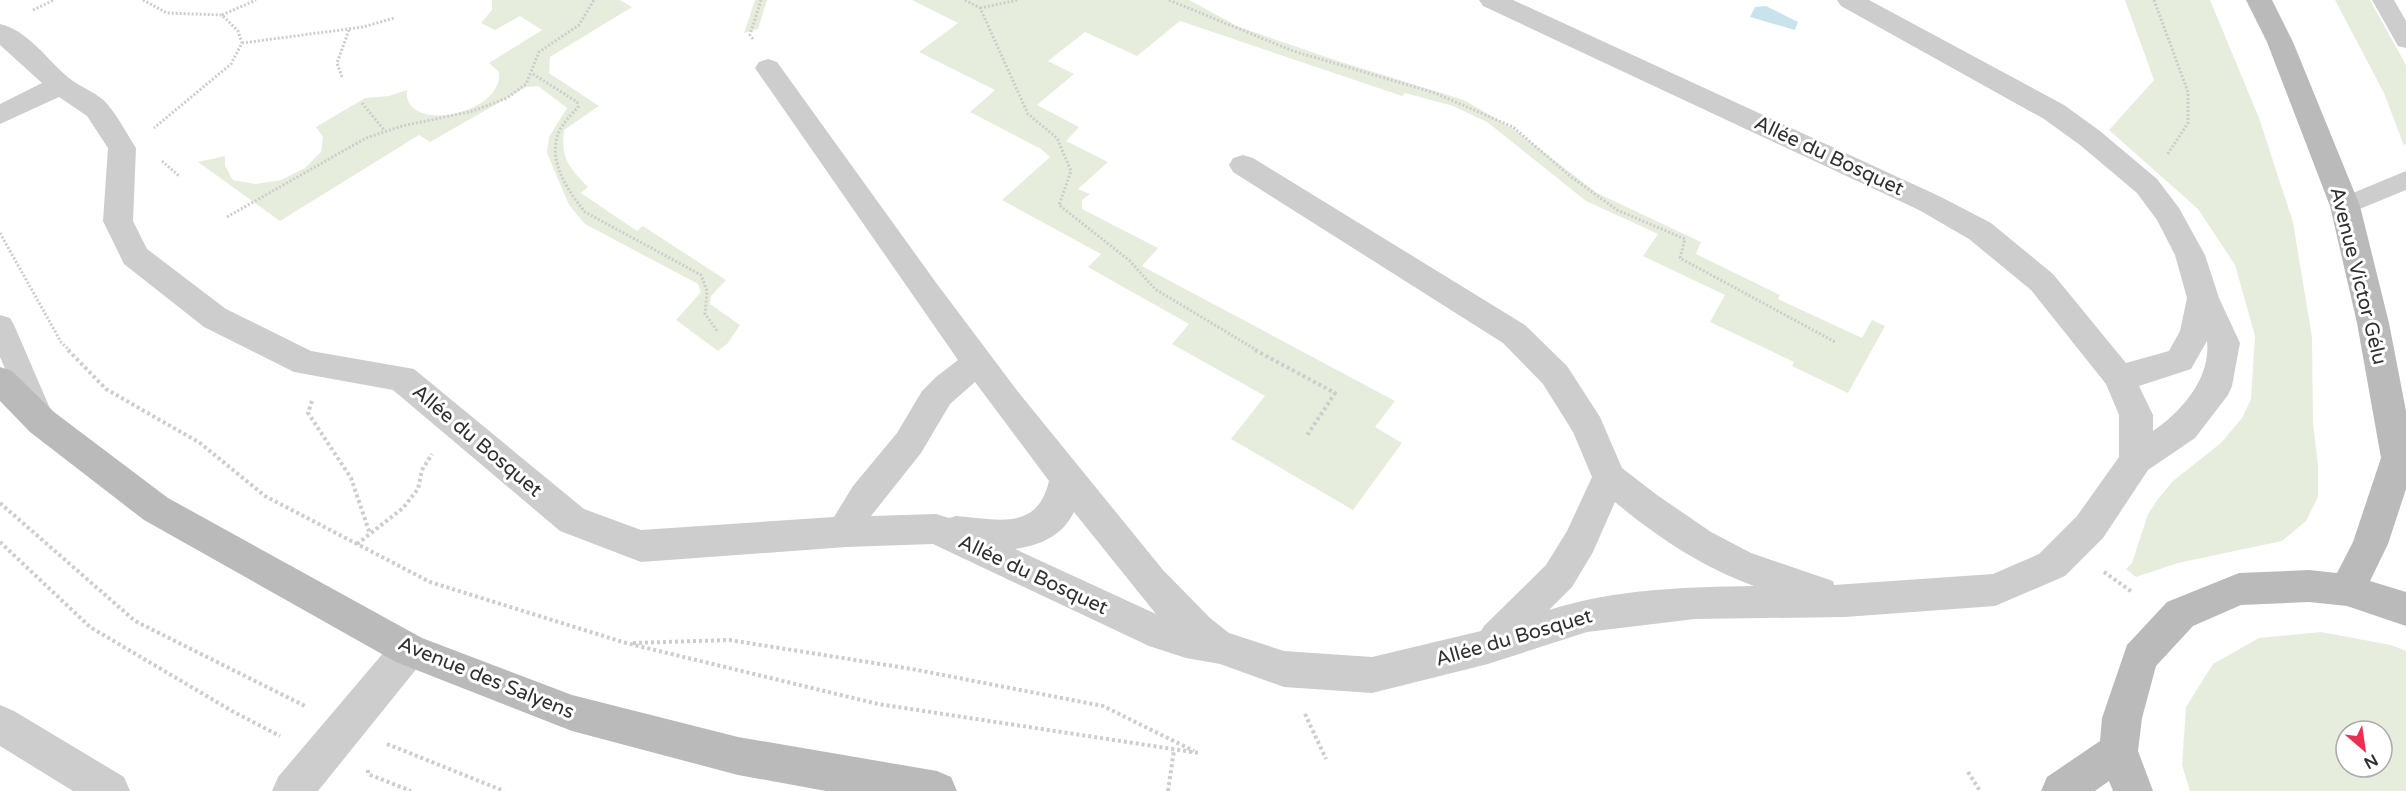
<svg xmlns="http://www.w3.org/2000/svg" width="2406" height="791" viewBox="0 0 2406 791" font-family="'Varela Round',sans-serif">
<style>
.green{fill:#e7eddd;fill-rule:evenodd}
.water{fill:#c9e3ed}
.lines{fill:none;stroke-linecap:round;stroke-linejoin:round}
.path-far1{stroke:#cdcdcd;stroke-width:3;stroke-dasharray:2 2;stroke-linecap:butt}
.path{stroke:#cdcdcd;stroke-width:4;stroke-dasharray:3 3;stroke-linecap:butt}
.service{fill:#cdcdcd;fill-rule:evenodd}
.minor{fill:#cdcdcd;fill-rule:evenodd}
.secondary{fill:#bababa;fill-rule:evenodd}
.labels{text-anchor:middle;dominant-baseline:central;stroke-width:6;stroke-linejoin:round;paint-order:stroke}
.street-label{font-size:20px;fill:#303030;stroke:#fff}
</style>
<rect width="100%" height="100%" fill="#fff"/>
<path class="green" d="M 492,0 L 620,0 L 632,7 L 550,57 L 549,73 L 599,106 L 564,130 C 561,159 568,166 588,187 L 581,193 L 637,231 L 643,226 L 726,280 L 711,296 L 710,304 L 740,325 L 728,343 L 718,351 L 676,320 L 701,292 L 698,284 L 585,224 L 569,205 L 547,153 L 549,137 L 567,108 L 538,86 L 526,87 L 430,142 L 419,135 L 280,221 L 198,162 L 225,156 L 225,166 L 233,180 L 256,184 L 281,180 L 305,168 L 321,152 L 323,137 L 316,127 L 365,98 L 389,96 L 407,90 C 402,135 504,115 499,72 L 489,63 L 542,30 L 520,16 L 495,30 L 481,23 L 492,10 Z
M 755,0 L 767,0 L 758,29 L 744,33 Z
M 912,0 L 1189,0 L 1239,27 L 1338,61 L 1464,100 L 1515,130 L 1597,193 L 1701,242 L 1696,254 L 1780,295 L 1778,299 L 1862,338 L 1872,320 L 1885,326 L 1848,393 L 1792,366 L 1794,362 L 1710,322 L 1725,295 L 1643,256 L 1658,234 L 1586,201 L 1487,122 L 1453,106 L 1405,93 L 1402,96 L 1180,21 L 1137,56 L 1085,32 L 1048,61 L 1074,74 L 1037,105 L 1079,127 L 1066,141 L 1108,162 L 1078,189 L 1090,194 L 1082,200 L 1082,209 L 1158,248 L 1142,266 L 1395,401 L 1375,427 L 1402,443 L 1353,510 L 1231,439 L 1265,396 L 1172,344 L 1189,324 L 1088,267 L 1101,254 L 1002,200 L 1050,157 L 1041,149 L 970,112 L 995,90 L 919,52 L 958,23 Z
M 2125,0 L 2210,0 L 2259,118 L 2293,222 L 2312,337 L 2313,422 L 2318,466 L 2318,497 L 2306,521 L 2282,541 L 2178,563 L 2136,577 L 2126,569 L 2132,563 L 2148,514 L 2158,499 L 2173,481 L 2221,443 L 2242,418 L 2251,399 L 2255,336 L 2235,265 L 2198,209 L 2109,130 L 2154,80 Z
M 2335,0 L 2370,0 L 2406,65 L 2406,144 L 2404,146 L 2384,93 Z
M 2321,632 L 2391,645 L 2406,651 L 2406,791 L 2190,791 L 2182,765 L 2186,707 L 2213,664 L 2259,638 ZM 2346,731 L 2382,731 L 2382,767 L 2346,767 Z"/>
<path class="water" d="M 1766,6 L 1798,22 L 1795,30 L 1750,17 L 1755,7 Z"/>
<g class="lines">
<path class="path-far1" d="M 143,0 L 167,13 L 222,15 L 238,31 L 242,43 L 231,64 L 154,128
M 965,0 L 980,8 L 1028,114 L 1057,138 L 1071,171 L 1059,205 L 1130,261 L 1155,289 L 1258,351
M 1169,0 L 1293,51 L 1435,93 L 1513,127 L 1570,176 L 1617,210 L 1685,239 L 1680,258 L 1835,342
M 2154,0 L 2188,92 L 2188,123 L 2167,155
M 980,8 L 1018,0
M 33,10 L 54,0
M 222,15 L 256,0
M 753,39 L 750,35 L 761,0
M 242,43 L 363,27 L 394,18
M 533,74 L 577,102 L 578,107 C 571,115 562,124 558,134 C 548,162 568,191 585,212 L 701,275 L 707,291 L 705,314 L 718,332
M 342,77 L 337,63 L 349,30
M 362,103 L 384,130
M 162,161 L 179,176
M 227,217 L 366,138 L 402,126 L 473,111 L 507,98 L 526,84 L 539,52 L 579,25 L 594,0
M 0,233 L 61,342 L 70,351"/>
<path class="path" d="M 68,350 L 106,389 L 200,443 L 265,496 L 430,582 L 626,643 L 878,704 L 1199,753
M 1255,350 L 1335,393 L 1306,437
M 312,401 L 308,413 L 351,478 L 370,534
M 0,503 L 135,621 L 307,707
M 0,542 L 90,627 L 232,711 L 280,736
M 357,544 L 403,508 L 418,489 L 422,470 L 432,454
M 2104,572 L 2132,592
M 633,643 L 729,640 L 912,669 L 1103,706 L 1194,751
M 1305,714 L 1326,759
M 387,744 L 504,791
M 368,770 L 368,774 L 411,791
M 1968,772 L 1980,791
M 1168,791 L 1174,750"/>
<path class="service" d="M 2372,0 L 2394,0 L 2406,21 L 2406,48 L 2398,46 Z
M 2406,171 L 2406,190 L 2345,215 L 2336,212 L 2332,206 L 2336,200 Z
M 0,315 L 10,318 L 14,325 L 55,420 L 51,428 L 41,432 L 31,428 L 27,420 L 0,357 Z"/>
<path class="minor" d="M 1479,0 L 1513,0 L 1939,196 L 1991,223 L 2053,274 L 2126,363 L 2169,351 L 2180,331 L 2187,298 L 2175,255 L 2157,220 L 2137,193 L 2080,145 L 2044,119 L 1841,6 L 1837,0 L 1869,0 L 2064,105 L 2100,131 L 2157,179 L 2179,208 L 2205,255 L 2219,298 L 2240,343 L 2232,386 L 2228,395 L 2195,438 L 2148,470 L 2103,538 L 2065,576 L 1995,606 L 1845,617 L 1695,619 L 1587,632 L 1488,664 L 1372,693 L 1284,687 L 1220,664 L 1186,658 L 1149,646 L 933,544 L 846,547 L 641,562 L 560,531 L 393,390 L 294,372 L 204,327 L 124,264 L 103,221 L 108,148 L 87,116 L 59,97 L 0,124 L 0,104 L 42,83 L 0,45 L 0,24 C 29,31 47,60 69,78 C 81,88 99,93 108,105 C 119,118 127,134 136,148 L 133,221 L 147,249 L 226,309 L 311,351 L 414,369 L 584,509 L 641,530 L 834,517 L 853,486 L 897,433 L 922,391 L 936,377 L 958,360 L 755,68 L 759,62 L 768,59 L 777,62 L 937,284 L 1019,393 L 1163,570 L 1210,618 L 1229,633 L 1284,651 L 1372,657 L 1481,631 L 1484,626 L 1546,565 L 1567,531 L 1592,477 L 1573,432 L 1543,384 L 1503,343 L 1233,172 L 1229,165 L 1233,158 L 1243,155 L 1253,158 L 1525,325 L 1567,366 L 1600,417 L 1622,468 L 1657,495 L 1711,532 L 1751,553 L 1833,581 L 1834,585 L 1993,574 L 2039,554 L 2077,516 L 2119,457 L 2119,415 L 2106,384 L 2031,290 L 1969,239 L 1919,210 L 1483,6 ZM 2207,341 C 2211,378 2182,411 2153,431 L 2153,415 L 2139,386 L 2191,369 ZM 975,382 L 1049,481 C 1037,532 997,519 956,516 L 949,518 L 936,514 L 871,516 L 921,453 L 950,404 ZM 1615,502 C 1657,537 1702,567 1754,586 C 1685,587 1615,589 1549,610 L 1572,587 L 1593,552 ZM 1074,512 L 1156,614 L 1015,549 C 1041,545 1062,536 1074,512 Z
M 409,633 L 422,638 L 428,650 L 422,662 L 318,791 L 272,791 L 278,777 L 396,638 Z
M 0,705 L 14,711 L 124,777 L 130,791 L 73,791 L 0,746 Z"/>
<path class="secondary" d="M 2246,0 L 2272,0 L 2293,42 L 2360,206 L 2389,323 L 2406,411 L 2406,489 L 2388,544 L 2370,581 L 2406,592 L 2406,626 L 2347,606 L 2309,602 L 2241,605 L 2193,626 L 2156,666 L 2142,718 L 2138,751 L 2153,791 L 2113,791 L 2109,781 L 2095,791 L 2041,791 L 2047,777 L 2100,741 L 2102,718 L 2127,645 L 2167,602 L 2239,573 L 2309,570 L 2337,573 L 2353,542 L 2381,458 L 2357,323 L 2330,206 L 2267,42 Z
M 0,367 L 12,371 L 54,412 L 168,498 L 422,638 L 572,695 L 738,737 L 937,771 L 951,777 L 957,791 L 826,791 L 738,775 L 572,731 L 396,662 L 144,520 L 30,432 L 0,401 Z"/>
</g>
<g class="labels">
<g class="street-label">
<text transform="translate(1829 156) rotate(25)">Allée du Bosquet</text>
<text transform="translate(2358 276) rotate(76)">Avenue Victor Gélu</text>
<text transform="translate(477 441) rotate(40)">Allée du Bosquet</text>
<text transform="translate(1033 575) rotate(25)">Allée du Bosquet</text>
<text transform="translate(1514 638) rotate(-16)">Allée du Bosquet</text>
<text transform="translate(486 678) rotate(22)">Avenue des Salyens</text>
</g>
</g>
<g transform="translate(2364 749) rotate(151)"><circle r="28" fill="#ffffff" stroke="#acacac" stroke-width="1.5"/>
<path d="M0-4.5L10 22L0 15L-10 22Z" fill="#ea2f51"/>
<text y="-9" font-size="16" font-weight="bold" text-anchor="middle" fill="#303030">N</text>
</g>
</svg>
